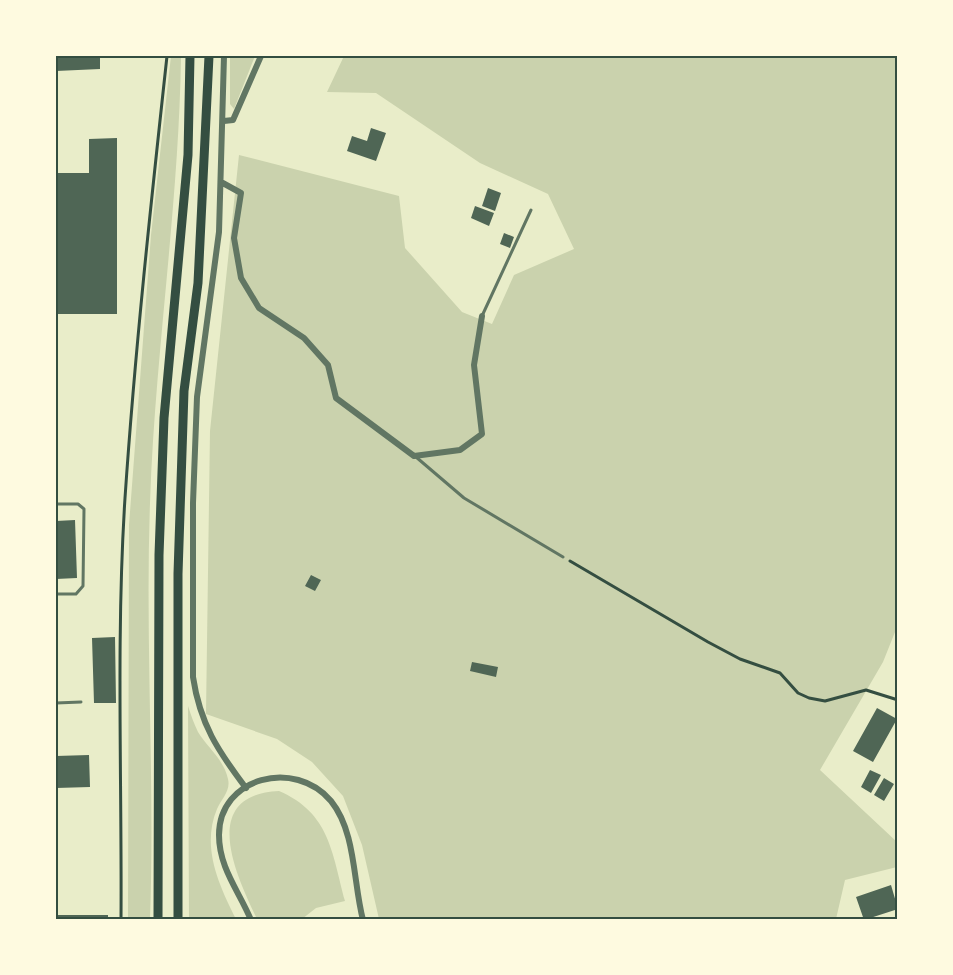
<svg xmlns="http://www.w3.org/2000/svg" width="953" height="975" viewBox="0 0 953 975" font-family="Manrope,sans-serif">
<style>
.green{fill:#cad2ad}
.building{fill:#4f6655}
.lines{fill:none;stroke-linecap:round;stroke-linejoin:round}
.path{stroke:#344e41;stroke-width:3}
.service{stroke:#617663;stroke-width:3}
.minor{stroke:#617663;stroke-width:6}
.secondary{stroke:#344e41;stroke-width:9}
.neatline{fill:none;stroke:#344e41;stroke-width:2}
</style>
<rect width="100%" height="100%" fill="#e9edc9"/>
<path class="green" d="M 171,56 L 181,56 C 179,205 155,353 150,503 C 145,642 155,781 150,919 L 128,919 L 129,525 L 151,235 Z
M 230,56 L 255,56 L 234,109 L 230,104 Z
M 344,56 L 897,56 L 897,627 L 883,662 L 820,770 L 897,842 L 897,867 L 845,880 L 836,919 L 379,919 L 362,845 L 343,796 L 312,762 L 277,739 L 206,714 L 210,431 L 239,155 L 399,196 L 405,248 L 462,312 L 492,324 L 514,275 L 574,249 L 548,194 L 480,163 L 376,93 L 327,92 Z
M 188,706 C 191,715 194,724 198,732 C 208,748 224,760 228,779 C 231,791 221,799 217,809 C 201,847 219,885 236,919 L 189,919 Z
M 279,791 C 330,813 332,853 345,901 L 316,908 L 302,919 L 257,919 C 236,875 198,795 279,791 Z"/>
<path class="building" d="M 56,56 L 100,56 L 100,69 L 56,71 Z
M 371,128 L 386,133 L 376,161 L 347,151 L 352,136 L 367,141 Z
M 117,138 L 117,314 L 56,314 L 56,173 L 89,173 L 89,139 Z
M 488,188 L 501,193 L 495,211 L 482,206 Z
M 475,206 L 494,213 L 489,226 L 471,218 Z
M 504,233 L 514,237 L 510,248 L 500,244 Z
M 75,520 L 77,578 L 56,579 L 56,521 Z
M 311,575 L 321,580 L 315,591 L 305,586 Z
M 115,637 L 116,703 L 94,703 L 92,638 Z
M 472,662 L 498,667 L 496,677 L 470,671 Z
M 877,708 L 897,719 L 873,762 L 853,751 Z
M 89,755 L 90,787 L 56,788 L 56,756 Z
M 870,770 L 881,775 L 871,793 L 861,787 Z
M 884,778 L 894,784 L 884,801 L 874,795 Z
M 891,885 L 898,909 L 864,920 L 856,897 Z
M 56,915 L 108,915 L 108,920 L 56,920 Z"/>
<g class="lines">
<path class="path" d="M 570,561 L 708,642 L 740,659 L 780,673 L 798,693 L 809,698 L 825,701 L 866,690 L 898,700
M 121,920 C 122,779 116,638 125,498 C 135,350 151,203 167,56"/>
<path class="service" d="M 482,316 L 531,210
M 416,457 L 464,498 L 563,557
M 56,504 L 78,504 L 84,509 L 83,586 L 76,594 L 56,594
M 56,703 L 81,702"/>
<path class="minor" d="M 224,56 L 219,232 L 197,397 L 193,503 L 193,677 C 200,724 218,751 246,788
M 224,121 L 233,120 L 261,56
M 221,182 L 241,193 L 234,238 L 241,278 L 259,308 L 304,338 L 328,365 L 336,398 L 414,456 L 460,450 L 482,434 L 474,365 L 482,316
M 251,920 C 239,891 219,868 219,835 C 219,777 295,758 331,801 C 356,832 353,882 363,920"/>
<path class="secondary" d="M 158,920 L 159,555 L 164,418 L 188,155 L 190,56
M 178,920 L 178,574 L 184,391 L 198,283 L 209,56"/>
</g>
<rect width="953" height="975" fill="none" stroke="#fefae0" stroke-width="114"/>
<rect x="57" y="57" width="839" height="861" class="neatline"/>
</svg>
